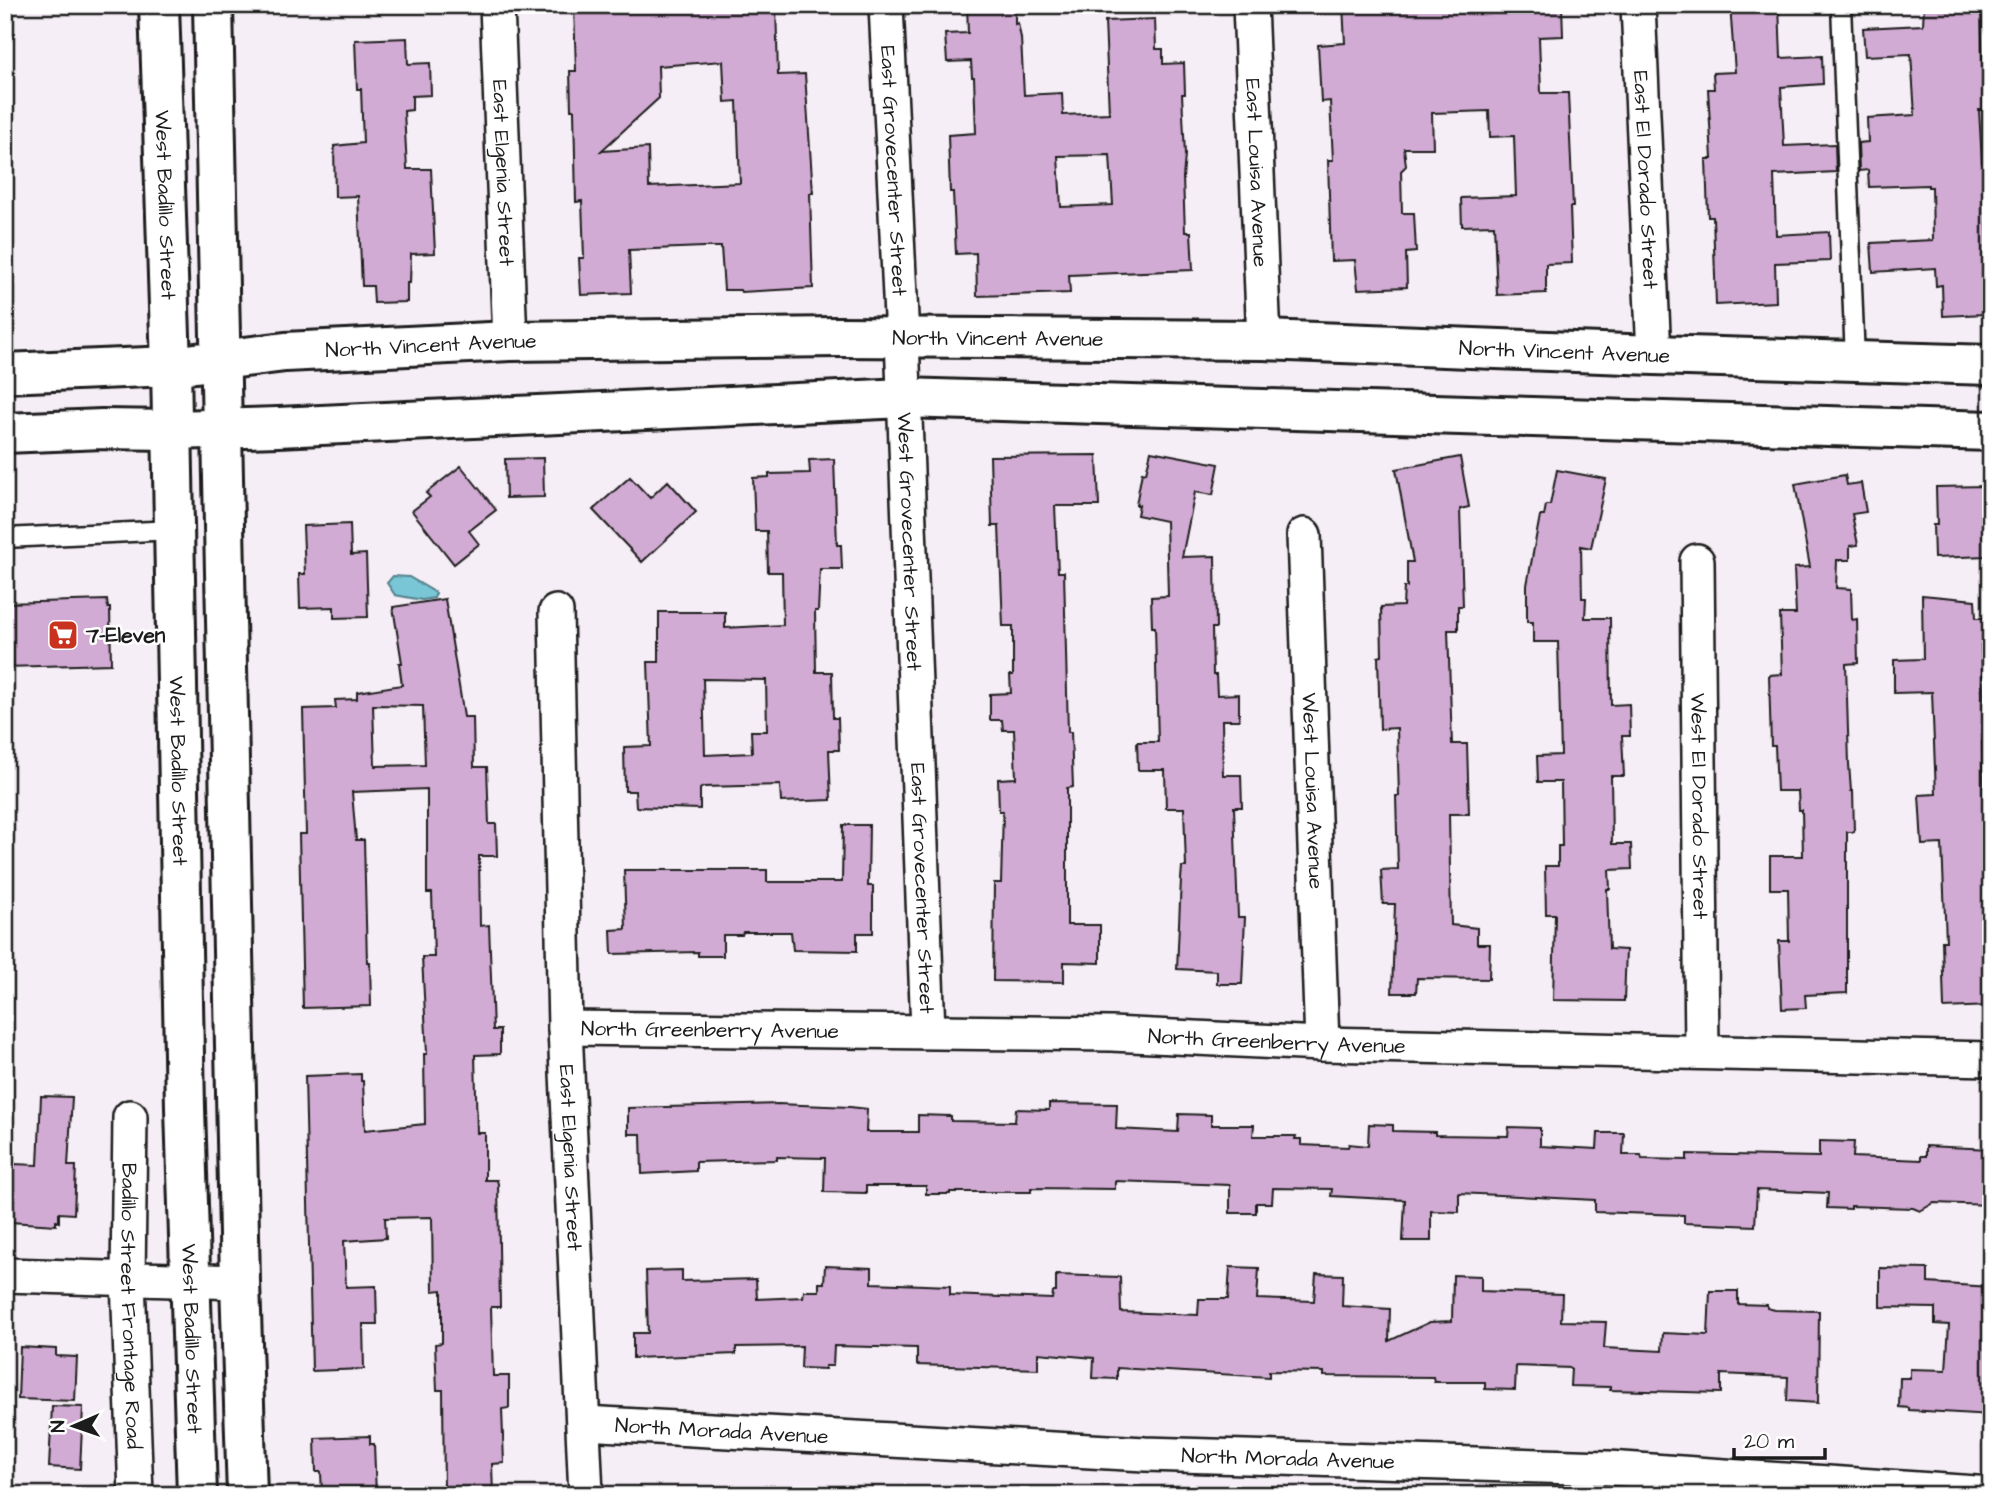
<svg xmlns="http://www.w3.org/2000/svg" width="1996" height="1500" viewBox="0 0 1996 1500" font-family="'Architects Daughter',sans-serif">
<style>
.water{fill:#78c6d6;stroke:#53828c;stroke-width:2}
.building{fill:#d2abd4;stroke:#1c1c1c;stroke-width:2;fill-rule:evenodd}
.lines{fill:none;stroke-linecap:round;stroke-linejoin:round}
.service-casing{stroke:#1c1c1c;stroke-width:23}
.minor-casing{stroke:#1c1c1c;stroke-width:38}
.tertiary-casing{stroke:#1c1c1c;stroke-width:44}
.primary-casing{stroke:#1c1c1c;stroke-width:44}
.service{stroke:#fff;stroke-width:18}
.minor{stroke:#fff;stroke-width:33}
.tertiary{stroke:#fff;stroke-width:38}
.primary{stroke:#fff;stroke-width:38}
.labels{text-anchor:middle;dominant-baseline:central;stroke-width:5;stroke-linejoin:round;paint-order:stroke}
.street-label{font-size:21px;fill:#1c1c1c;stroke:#fff}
.poi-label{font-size:21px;font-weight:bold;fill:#1c1c1c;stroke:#fff;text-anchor:start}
</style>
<rect width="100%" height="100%" fill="#f6eef6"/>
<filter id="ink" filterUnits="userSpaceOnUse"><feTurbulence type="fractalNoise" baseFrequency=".0143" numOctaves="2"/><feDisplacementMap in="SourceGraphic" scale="14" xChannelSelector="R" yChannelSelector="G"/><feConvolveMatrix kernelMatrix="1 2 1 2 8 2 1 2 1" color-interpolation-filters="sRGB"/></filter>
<g filter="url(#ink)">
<path class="water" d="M 393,576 L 409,577 L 436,593 L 434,598 L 422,600 L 395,595 L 387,583 Z"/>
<path class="building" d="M 574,5 L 776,5 L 778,75 L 805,74 L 813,193 L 810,193 L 813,288 L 741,292 L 740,290 L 724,290 L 721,247 L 704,247 L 629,250 L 631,293 L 581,295 L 579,258 L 584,258 L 582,201 L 576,202 L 574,110 L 571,110 L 570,71 L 576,71 ZM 723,61 L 725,102 L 737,101 L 740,183 L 649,187 L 648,148 L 601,151 L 659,98 L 658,66 Z
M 967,5 L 1015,5 L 1015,24 L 1018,23 L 1021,38 L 1024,95 L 1062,93 L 1063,115 L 1109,113 L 1105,21 L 1155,19 L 1156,49 L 1163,49 L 1163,64 L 1184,63 L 1185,94 L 1182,94 L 1185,155 L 1183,178 L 1185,232 L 1191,232 L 1193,270 L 1069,275 L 1070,293 L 977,296 L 976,253 L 956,254 L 953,192 L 950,192 L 948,135 L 976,133 L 974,77 L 972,77 L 971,61 L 947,62 L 945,34 L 968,33 ZM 1110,155 L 1113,205 L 1061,207 L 1058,156 Z
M 1343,5 L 1562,5 L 1563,36 L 1539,37 L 1541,93 L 1568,93 L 1573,207 L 1570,207 L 1572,263 L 1546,264 L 1546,293 L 1497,295 L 1494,225 L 1462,226 L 1461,198 L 1516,196 L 1514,136 L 1490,137 L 1489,111 L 1432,113 L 1433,148 L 1404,148 L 1406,166 L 1401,171 L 1402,213 L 1414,213 L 1416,252 L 1406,253 L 1407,287 L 1358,289 L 1355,260 L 1331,261 L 1328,160 L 1333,160 L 1330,101 L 1321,102 L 1318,45 L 1345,43 Z
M 1730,5 L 1779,5 L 1781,58 L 1822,56 L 1823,84 L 1781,87 L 1784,146 L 1835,144 L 1836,172 L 1774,175 L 1776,235 L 1829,232 L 1830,261 L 1775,263 L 1776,302 L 1716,305 L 1713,217 L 1708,217 L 1706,159 L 1712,159 L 1708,89 L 1714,89 L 1713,73 L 1735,72 Z
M 1924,5 L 1981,5 L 1984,110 L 1979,110 L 1982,162 L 1985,162 L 1990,296 L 1989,310 L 1985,310 L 1985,314 L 1943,316 L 1942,285 L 1936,286 L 1935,268 L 1873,272 L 1871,243 L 1933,240 L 1932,187 L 1928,187 L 1928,185 L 1869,187 L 1868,170 L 1859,171 L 1858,143 L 1868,142 L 1867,118 L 1915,115 L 1911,54 L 1865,56 L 1863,28 L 1923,25 Z
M 407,38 L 408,64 L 430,63 L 431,95 L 412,96 L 412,110 L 404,111 L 407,169 L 431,169 L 435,253 L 411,254 L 410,283 L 407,283 L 407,302 L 374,303 L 373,286 L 362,286 L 358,196 L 335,197 L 334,146 L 363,143 L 361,89 L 357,89 L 355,40 Z
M 1151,451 L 1219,464 L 1213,495 L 1195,492 L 1182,557 L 1215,556 L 1216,628 L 1212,628 L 1213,675 L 1216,675 L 1217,695 L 1239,694 L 1239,720 L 1222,720 L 1223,775 L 1241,775 L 1242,807 L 1234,807 L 1238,917 L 1245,917 L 1242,984 L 1217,984 L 1217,971 L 1177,969 L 1181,879 L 1182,867 L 1186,867 L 1184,808 L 1166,808 L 1165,770 L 1138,770 L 1137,742 L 1158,742 L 1155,627 L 1152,627 L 1151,597 L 1168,596 L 1166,521 L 1137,515 L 1139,505 L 1136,505 L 1142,472 L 1146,473 Z
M 1097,455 L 1099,506 L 1055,506 L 1058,572 L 1064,572 L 1068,732 L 1071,732 L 1073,787 L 1067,788 L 1067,925 L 1100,925 L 1100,963 L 1064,962 L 1064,982 L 993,981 L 994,883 L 1001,883 L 1003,811 L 999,811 L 998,779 L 1016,778 L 1014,730 L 1003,730 L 1002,720 L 990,720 L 990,694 L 1011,693 L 1010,675 L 1013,675 L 1013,626 L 1003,626 L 999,526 L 992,526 L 990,456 Z
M 1460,457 L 1469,507 L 1460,509 L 1463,606 L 1458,606 L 1458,630 L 1448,630 L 1452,744 L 1467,744 L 1469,814 L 1449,814 L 1451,925 L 1477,928 L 1477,944 L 1490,944 L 1489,979 L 1417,978 L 1416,993 L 1392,993 L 1395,904 L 1383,904 L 1381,870 L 1398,869 L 1396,796 L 1399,796 L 1397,728 L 1380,729 L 1378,657 L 1382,656 L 1381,607 L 1403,606 L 1404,587 L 1407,587 L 1407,562 L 1413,562 L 1396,469 Z
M 543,458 L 544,497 L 506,498 L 505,459 Z
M 834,459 L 837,545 L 841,545 L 842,569 L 820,569 L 818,611 L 815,611 L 816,672 L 832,672 L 833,718 L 838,718 L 839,750 L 829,750 L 831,800 L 781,802 L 780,785 L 703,787 L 700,789 L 700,809 L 636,807 L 635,791 L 625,791 L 624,747 L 651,746 L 648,662 L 659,662 L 659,612 L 725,612 L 725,628 L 783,625 L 782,572 L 768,572 L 767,531 L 755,531 L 753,478 L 769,477 L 769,474 L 810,473 L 809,460 ZM 703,679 L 766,680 L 767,731 L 751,731 L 752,753 L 705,755 Z
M 461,466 L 496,510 L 469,531 L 479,544 L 454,564 L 412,511 L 430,497 L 426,493 Z
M 1557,470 L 1606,479 L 1591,548 L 1581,546 L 1582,598 L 1586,598 L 1585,618 L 1610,618 L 1611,705 L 1629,704 L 1630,736 L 1622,736 L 1624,776 L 1611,776 L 1612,844 L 1631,844 L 1632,869 L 1609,870 L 1610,889 L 1607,889 L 1609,949 L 1626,950 L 1624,1001 L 1553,1000 L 1555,914 L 1546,914 L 1545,866 L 1558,866 L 1558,846 L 1562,846 L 1561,782 L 1538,782 L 1537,756 L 1561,755 L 1558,642 L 1533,642 L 1533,622 L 1527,622 L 1527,585 L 1540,516 L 1544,516 L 1546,505 L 1550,505 Z
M 1845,475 L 1847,485 L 1861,483 L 1866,512 L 1852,514 L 1858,545 L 1850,546 L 1850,560 L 1837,560 L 1836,588 L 1851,589 L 1852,620 L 1857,619 L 1858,663 L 1846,664 L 1849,764 L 1851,791 L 1853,791 L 1854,832 L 1847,832 L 1847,993 L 1805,995 L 1806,1008 L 1782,1009 L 1779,941 L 1789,941 L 1788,889 L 1770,889 L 1770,856 L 1803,856 L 1802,810 L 1799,810 L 1798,791 L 1777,791 L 1775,746 L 1771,746 L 1769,675 L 1782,674 L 1780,614 L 1796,614 L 1794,568 L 1810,567 L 1795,484 Z
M 630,477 L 650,498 L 668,481 L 696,512 L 642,562 L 593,510 Z
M 1986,486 L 1987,556 L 1934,558 L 1933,525 L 1937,525 L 1936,487 Z
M 350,524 L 351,555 L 366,554 L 368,617 L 334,618 L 334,607 L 300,608 L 299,574 L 305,574 L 303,526 Z
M 1922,595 L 1975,600 L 1976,618 L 1991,618 L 1991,644 L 1981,645 L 1984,709 L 1991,709 L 1991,741 L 1982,742 L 1984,810 L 1991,809 L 1991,1006 L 1944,1008 L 1942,941 L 1946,941 L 1942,844 L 1922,845 L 1919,795 L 1936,794 L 1932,692 L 1894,693 L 1894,660 L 1923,659 Z
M 445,599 L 464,717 L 473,717 L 474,767 L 487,767 L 489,824 L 496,824 L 497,856 L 479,856 L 480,926 L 489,925 L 493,1030 L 500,1030 L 500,1054 L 475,1055 L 477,1133 L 485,1133 L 485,1180 L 497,1180 L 498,1184 L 500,1307 L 491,1307 L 493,1376 L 509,1376 L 509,1408 L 502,1409 L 504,1463 L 492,1464 L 493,1495 L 444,1495 L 443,1390 L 437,1390 L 435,1344 L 442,1343 L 442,1290 L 433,1291 L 432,1217 L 385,1218 L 386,1238 L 344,1241 L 346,1287 L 376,1286 L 377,1324 L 363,1324 L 364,1369 L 312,1371 L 305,1076 L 361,1074 L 361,1081 L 363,1081 L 365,1130 L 425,1124 L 424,1054 L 427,1054 L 422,957 L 434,957 L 432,893 L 427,893 L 427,789 L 352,792 L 356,840 L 364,840 L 367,962 L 370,962 L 371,1006 L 303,1008 L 299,834 L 306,834 L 303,709 L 336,708 L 335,700 L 357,699 L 357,692 L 402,685 L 399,663 L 402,663 L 393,607 ZM 373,705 L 423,706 L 425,765 L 375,766 Z
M 107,600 L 108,608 L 110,608 L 111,664 L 5,667 L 5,603 Z
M 843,825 L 869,825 L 868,886 L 873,886 L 873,933 L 857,933 L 857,951 L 793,950 L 791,932 L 743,932 L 742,935 L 723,935 L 723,956 L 698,956 L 698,952 L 612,954 L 611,930 L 626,929 L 624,870 L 767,870 L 767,882 L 842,882 Z
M 41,1096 L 72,1097 L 68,1166 L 76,1166 L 74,1214 L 59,1213 L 59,1222 L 56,1221 L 56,1225 L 10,1222 L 13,1164 L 38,1165 Z
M 1049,1103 L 1117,1104 L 1116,1129 L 1178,1132 L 1179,1114 L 1211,1115 L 1211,1125 L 1254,1125 L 1253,1136 L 1296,1136 L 1295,1139 L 1301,1139 L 1301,1145 L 1348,1147 L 1349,1144 L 1368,1146 L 1369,1124 L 1393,1125 L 1393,1131 L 1435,1132 L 1435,1135 L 1508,1136 L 1509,1127 L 1540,1128 L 1540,1146 L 1597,1149 L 1598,1133 L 1624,1133 L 1623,1155 L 1641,1155 L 1642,1159 L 1687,1160 L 1687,1154 L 1819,1157 L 1819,1141 L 1854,1142 L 1853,1157 L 1921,1160 L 1921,1156 L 1926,1156 L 1926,1146 L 1991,1149 L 1991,1205 L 1934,1203 L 1920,1211 L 1913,1208 L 1851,1206 L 1851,1209 L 1827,1208 L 1828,1193 L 1757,1190 L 1755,1226 L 1684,1223 L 1684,1215 L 1595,1212 L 1595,1200 L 1459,1193 L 1459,1212 L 1431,1211 L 1431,1241 L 1403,1241 L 1405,1200 L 1331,1196 L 1332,1189 L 1273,1188 L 1272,1203 L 1256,1203 L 1256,1213 L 1230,1213 L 1230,1185 L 1115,1181 L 1115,1189 L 1031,1188 L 1031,1192 L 950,1192 L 950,1194 L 926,1194 L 926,1186 L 866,1186 L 866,1193 L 824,1192 L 825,1158 L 777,1157 L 777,1160 L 696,1162 L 696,1171 L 642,1174 L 641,1134 L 628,1134 L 628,1108 L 778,1104 L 850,1107 L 867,1109 L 866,1132 L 918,1132 L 918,1115 L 951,1116 L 951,1121 L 1015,1122 L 1016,1109 L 1049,1110 Z
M 825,1266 L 872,1268 L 872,1283 L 950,1286 L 950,1295 L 1052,1299 L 1053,1292 L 1056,1292 L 1056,1275 L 1120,1277 L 1121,1312 L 1198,1315 L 1199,1299 L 1228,1299 L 1230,1267 L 1259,1268 L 1257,1299 L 1314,1301 L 1316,1274 L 1343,1275 L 1342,1306 L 1390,1309 L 1389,1341 L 1430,1322 L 1452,1321 L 1453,1275 L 1481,1276 L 1481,1291 L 1562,1294 L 1561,1321 L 1606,1322 L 1604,1348 L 1662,1351 L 1663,1333 L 1708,1335 L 1710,1291 L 1738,1291 L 1738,1304 L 1767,1305 L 1767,1308 L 1775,1310 L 1819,1311 L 1818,1403 L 1787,1401 L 1788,1377 L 1721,1374 L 1721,1393 L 1610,1390 L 1610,1387 L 1570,1386 L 1571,1368 L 1516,1366 L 1515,1390 L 1485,1389 L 1485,1382 L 1434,1382 L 1433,1377 L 1324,1376 L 1324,1372 L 1269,1371 L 1269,1377 L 1117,1368 L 1117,1379 L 1093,1378 L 1094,1358 L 1038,1353 L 1038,1369 L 917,1365 L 917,1348 L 834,1346 L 833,1366 L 825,1366 L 825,1369 L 801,1368 L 802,1346 L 736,1347 L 736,1354 L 633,1358 L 633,1333 L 648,1333 L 646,1271 L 682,1270 L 682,1281 L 756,1279 L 757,1299 L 803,1297 L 804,1291 L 819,1291 L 819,1283 L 824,1283 Z
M 1880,1268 L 1928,1269 L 1928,1283 L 1991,1287 L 1991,1415 L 1909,1410 L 1909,1408 L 1899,1407 L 1900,1378 L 1910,1378 L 1910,1369 L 1946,1370 L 1949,1325 L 1935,1324 L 1935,1308 L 1880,1307 Z
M 20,1347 L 56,1349 L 56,1356 L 77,1357 L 75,1401 L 18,1399 Z
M 52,1406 L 83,1407 L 80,1469 L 49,1467 Z
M 370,1436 L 370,1444 L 374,1444 L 376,1495 L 322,1495 L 321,1472 L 316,1472 L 315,1438 Z"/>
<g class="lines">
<g class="service-casing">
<path id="service" d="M 1841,5 L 1855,361
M 5,538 L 174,530"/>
</g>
<g class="minor-casing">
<g id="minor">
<path id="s1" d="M 497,5 L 510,341"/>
<path id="s2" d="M 886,5 L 902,338 L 928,1031"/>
<path id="s3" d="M 1250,5 L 1264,340"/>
<path id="s4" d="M 1638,5 L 1654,355"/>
<path id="s5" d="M 1304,535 L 1322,1044"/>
<path id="s6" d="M 1697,561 L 1702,1052"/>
<path id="s7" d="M 556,612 L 565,1028 L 586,1495"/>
<path id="s8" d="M 565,1028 L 1111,1034 L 1322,1044 L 1991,1059"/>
<path id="s9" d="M 130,1117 L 128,1279 L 136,1495"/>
<path d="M 5,1275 L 240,1282"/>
<path id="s10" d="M 584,1423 L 1145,1454 L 1608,1468 L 1991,1494"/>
</g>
</g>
<g class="tertiary-casing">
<path id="tertiary" d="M 5,373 L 171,366
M 5,433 L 102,429 L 171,430"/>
</g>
<g class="primary-casing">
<g id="primary">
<path id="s11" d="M 159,5 L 171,366 L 185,1108 L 197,1495"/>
<path d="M 213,5 L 240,1282 L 247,1495"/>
<path id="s12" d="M 171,366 L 285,352 L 510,341 L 838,337 L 1264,340 L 1654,355 L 1991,365"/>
<path d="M 171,430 L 278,427 L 904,398 L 1991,431"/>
</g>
</g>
<use href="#service" class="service"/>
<use href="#minor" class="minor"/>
<use href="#tertiary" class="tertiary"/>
<use href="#primary" class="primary"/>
</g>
</g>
<defs>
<g id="supermarket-square" transform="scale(1.575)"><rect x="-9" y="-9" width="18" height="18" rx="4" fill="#c8321e" stroke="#fff"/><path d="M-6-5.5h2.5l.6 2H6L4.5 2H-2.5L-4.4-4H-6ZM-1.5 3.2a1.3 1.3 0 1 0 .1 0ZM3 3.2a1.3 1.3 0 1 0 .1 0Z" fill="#fff"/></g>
</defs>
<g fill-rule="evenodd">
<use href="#supermarket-square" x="63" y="635"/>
</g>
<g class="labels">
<g class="street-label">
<text stroke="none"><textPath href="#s2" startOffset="166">East Grovecenter Street</textPath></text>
<text stroke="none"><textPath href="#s3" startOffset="168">East Louisa Avenue</textPath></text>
<text stroke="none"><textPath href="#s1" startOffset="168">East Elgenia Street</textPath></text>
<text stroke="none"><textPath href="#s4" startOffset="175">East El Dorado Street</textPath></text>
<text stroke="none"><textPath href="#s11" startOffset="200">West Badillo Street</textPath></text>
<text stroke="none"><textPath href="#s12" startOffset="828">North Vincent Avenue</textPath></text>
<text stroke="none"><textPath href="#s12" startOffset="261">North Vincent Avenue</textPath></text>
<text stroke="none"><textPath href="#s12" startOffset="1395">North Vincent Avenue</textPath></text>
<text stroke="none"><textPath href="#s2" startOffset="537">West Grovecenter Street</textPath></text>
<text stroke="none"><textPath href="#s11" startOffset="766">West Badillo Street</textPath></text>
<text stroke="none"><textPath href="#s5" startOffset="256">West Louisa Avenue</textPath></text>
<text stroke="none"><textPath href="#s6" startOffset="245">West El Dorado Street</textPath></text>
<text stroke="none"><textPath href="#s2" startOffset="884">East Grovecenter Street</textPath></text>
<text stroke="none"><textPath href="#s8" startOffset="145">North Greenberry Avenue</textPath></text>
<text stroke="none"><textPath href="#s8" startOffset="712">North Greenberry Avenue</textPath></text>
<text stroke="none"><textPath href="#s7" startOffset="546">East Elgenia Street</textPath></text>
<text stroke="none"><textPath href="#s9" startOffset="189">Badillo Street Frontage Road</textPath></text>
<text stroke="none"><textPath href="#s11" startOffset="1334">West Badillo Street</textPath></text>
<text stroke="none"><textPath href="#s10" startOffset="138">North Morada Avenue</textPath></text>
<text stroke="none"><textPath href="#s10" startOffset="705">North Morada Avenue</textPath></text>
</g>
<g class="poi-label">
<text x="86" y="635">7-Eleven</text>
</g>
</g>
<rect width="1996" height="1500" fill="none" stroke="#fff" stroke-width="28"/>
<rect x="14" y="14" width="1968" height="1472" fill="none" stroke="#1c1c1c" stroke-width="2.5" filter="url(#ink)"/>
<g transform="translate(74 1426) rotate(268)" stroke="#ffffff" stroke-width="5" paint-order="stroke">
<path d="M0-5L12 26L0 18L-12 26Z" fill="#1c1c1c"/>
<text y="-10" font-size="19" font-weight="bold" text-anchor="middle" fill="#1c1c1c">N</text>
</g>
<path d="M1734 1448v10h91v-10" fill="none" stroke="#1c1c1c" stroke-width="3.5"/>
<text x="1744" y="1448" font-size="21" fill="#1c1c1c" stroke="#ffffff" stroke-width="5" paint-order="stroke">20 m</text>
</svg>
